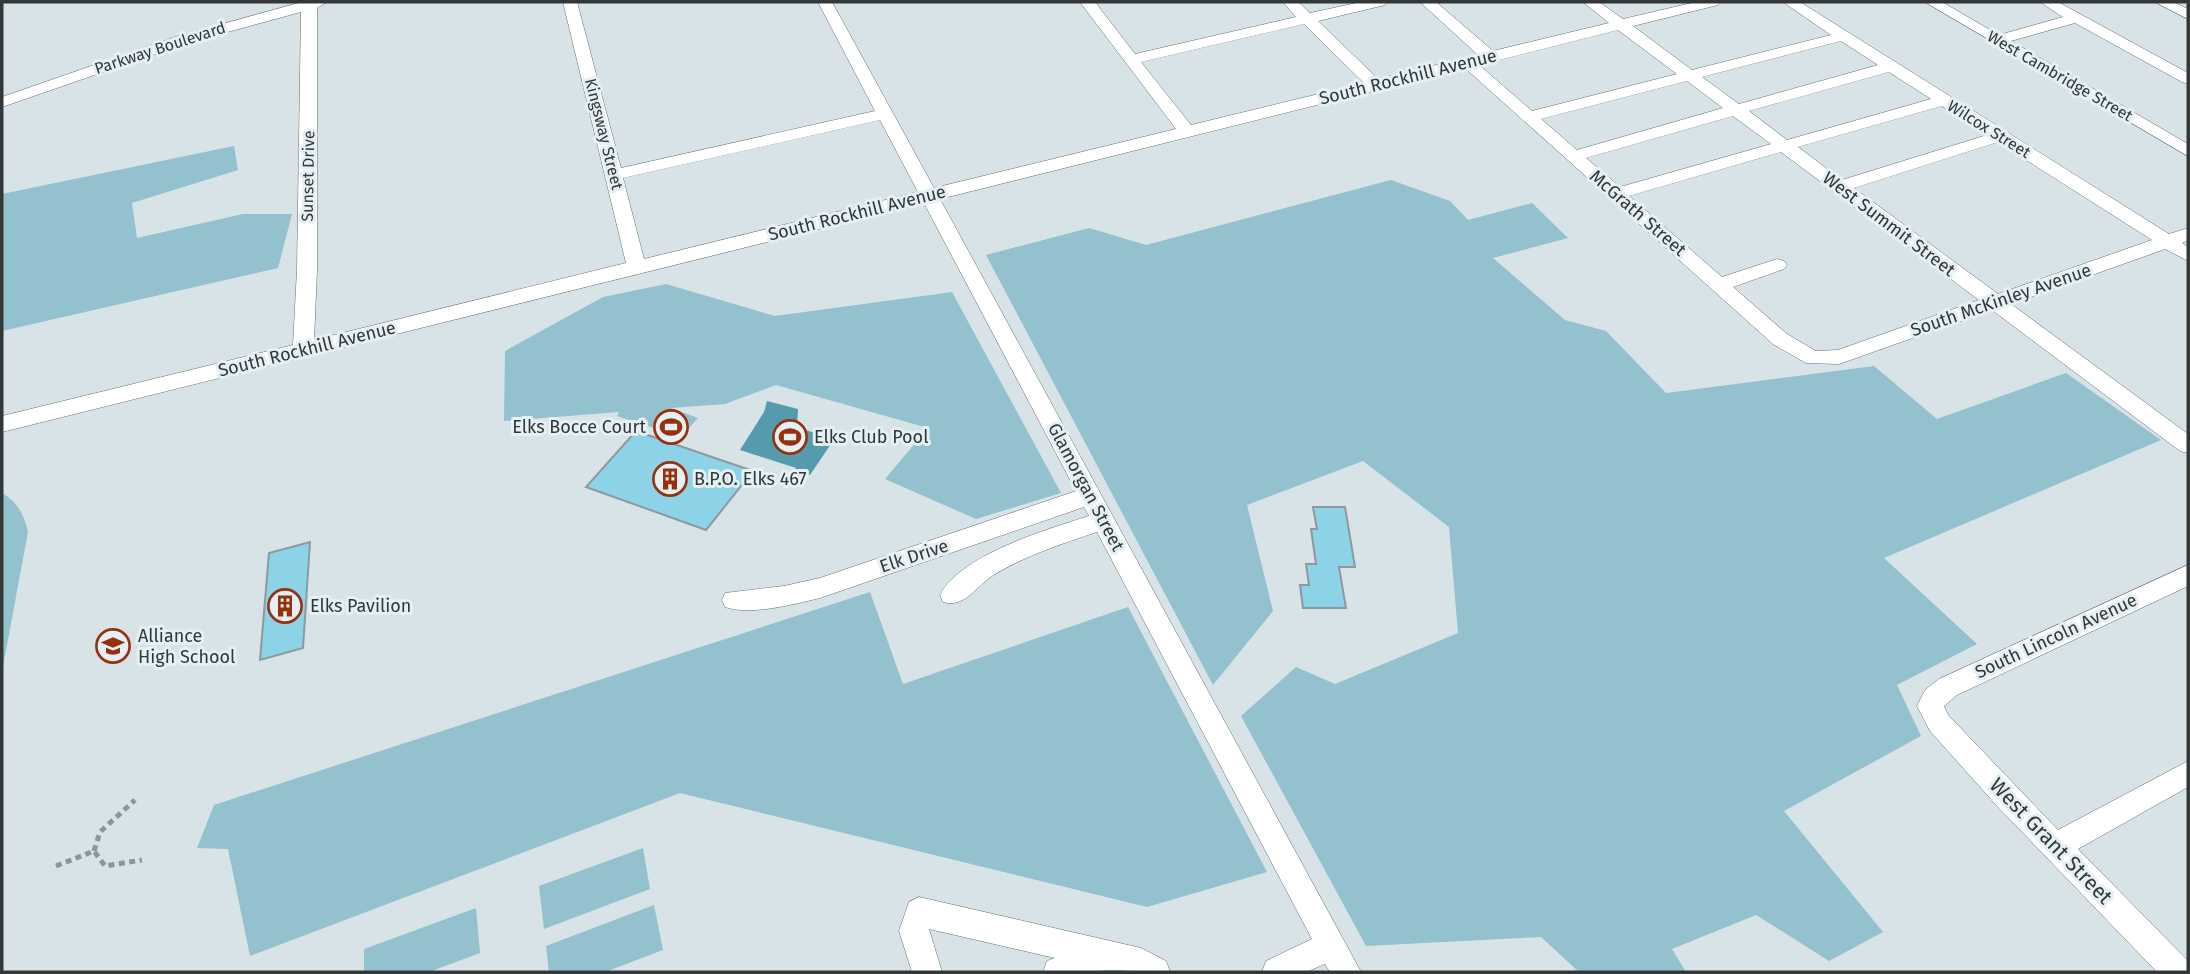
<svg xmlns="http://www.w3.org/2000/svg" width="2190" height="974" viewBox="0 0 2190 974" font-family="'Fira Sans',sans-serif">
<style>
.green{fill:#93c1ce}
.water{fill:#559bae}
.building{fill:#8cd3e7;stroke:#8e999d;stroke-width:2}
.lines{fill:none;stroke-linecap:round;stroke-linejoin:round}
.minor-casing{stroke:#656f72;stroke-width:1}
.path{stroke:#8c9597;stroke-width:5;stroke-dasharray:6 4.5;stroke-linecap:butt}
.minor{fill:#fff;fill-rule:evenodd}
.labels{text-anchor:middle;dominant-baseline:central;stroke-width:6;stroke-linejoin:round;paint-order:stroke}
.far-street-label{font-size:16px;fill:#323738;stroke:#e4f0f3}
.street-label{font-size:18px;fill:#323738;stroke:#e4f0f3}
.poi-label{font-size:18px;fill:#323738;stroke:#e4f0f3;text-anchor:start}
.near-street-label{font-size:21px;fill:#323738;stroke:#e4f0f3}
</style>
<rect width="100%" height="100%" fill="#d7e3e6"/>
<path class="green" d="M 234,146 L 238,170 L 132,203 L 137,238 L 243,214 L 292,214 L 278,268 L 2,331 L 2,194 Z
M 1391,180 L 1450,201 L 1468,220 L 1532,203 L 1568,238 L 1493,258 L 1565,320 L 1606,331 L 1666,393 L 1874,366 L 1937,419 L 2066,373 L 2161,440 L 1884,558 L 1977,644 L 1897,685 L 1921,736 L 1784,811 L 1883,932 L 1829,961 L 1756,915 L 1672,949 L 1686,972 L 1579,972 L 1541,937 L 1366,946 L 1241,716 L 1296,667 L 1335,684 L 1458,633 L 1449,527 L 1363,461 L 1247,505 L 1273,611 L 1213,685 L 986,255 L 1089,228 L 1146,245 Z
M 666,284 L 775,316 L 952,292 L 1061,493 L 976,519 L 885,479 L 928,428 L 776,385 L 725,404 L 671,408 L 698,418 L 681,437 L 617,416 L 619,412 L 504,421 L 505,351 L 603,297 Z
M 2,493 C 18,502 24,515 28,532 L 2,672 Z
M 870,592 L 903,684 L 1128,607 L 1267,872 L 1147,907 L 680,793 L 250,956 L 228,849 L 197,848 L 214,805 Z
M 643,848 L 650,889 L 544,929 L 539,886 Z
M 654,905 L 663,950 L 605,972 L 549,972 L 546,946 Z
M 476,908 L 480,953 L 429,972 L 364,972 L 364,949 Z"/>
<path class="water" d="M 767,401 L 798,409 L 797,428 L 835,438 L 810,475 L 794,471 L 796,468 L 740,450 L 764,412 Z"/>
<path class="building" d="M 636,431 L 753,471 L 706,530 L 586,487 Z
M 1313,507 L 1345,507 L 1355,567 L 1339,567 L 1346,608 L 1303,608 L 1300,585 L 1309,585 L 1306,564 L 1316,564 L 1311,529 L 1317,529 Z
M 310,542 L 303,648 L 260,660 L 269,553 Z"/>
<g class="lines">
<g class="minor-casing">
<path id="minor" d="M 302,2 L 327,2 L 317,8 L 317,270 L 314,340 L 626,263 L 563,2 L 577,2 L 621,168 L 875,111 L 818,2 L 832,2 L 934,188 L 1176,129 L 1080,2 L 1095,2 L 1135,54 L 1296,17 L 1283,2 L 1298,2 L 1310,13 L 1361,2 L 1387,2 L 1385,5 L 1318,21 L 1378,79 L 1478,55 L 1420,2 L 1436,2 L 1493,51 L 1609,23 L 1583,2 L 1599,2 L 1623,19 L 1696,2 L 1720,2 L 1718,5 L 1633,26 L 1692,70 L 1831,35 L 1783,2 L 1800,2 L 2169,234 L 2188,228 L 2188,240 L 2182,243 L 2188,247 L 2188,261 L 2165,249 L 2011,304 L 2188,434 L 2188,453 L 2180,451 L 1992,310 L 1839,364 L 1806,363 L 1773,344 L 1465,68 L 940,199 L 1361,972 L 1330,972 L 1325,964 L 1306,972 L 1262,972 L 1266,961 L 1312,939 L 1097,532 C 1061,544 1024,556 992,576 C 977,586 963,609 943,602 L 940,595 C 960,555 1048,529 1089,516 L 1084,507 L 820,598 C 794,604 751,616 725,607 L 722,600 L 725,593 L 784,586 L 820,578 L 1076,491 L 924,203 L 2,432 L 2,416 L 293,345 L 297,270 L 301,12 L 187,43 L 2,107 L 2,97 L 175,37 ZM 1304,24 L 1364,83 L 1191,125 L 1141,62 ZM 1618,30 L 1677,74 L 1532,111 L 1479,65 ZM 1841,41 L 1878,65 L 1739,104 L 1702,77 ZM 1889,72 L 1931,99 L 1787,140 L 1749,111 ZM 1687,81 L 1723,108 L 1577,150 L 1541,119 ZM 1942,106 L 1987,135 L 1842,180 L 1798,147 ZM 1733,116 L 1771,144 L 1620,187 L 1586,158 ZM 880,120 L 918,192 L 644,259 L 623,178 ZM 1998,142 L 2152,240 L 1998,294 L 1854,188 ZM 1781,152 L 1979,300 L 1838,350 L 1816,351 L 1787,334 L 1733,287 L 1784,269 L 1787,265 L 1784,261 L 1777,259 L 1722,277 L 1629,196 Z
M 1925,2 L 1942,2 L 1999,35 L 2063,17 L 2040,2 L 2058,2 L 2188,73 L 2188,84 L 2182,82 L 2075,23 L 2011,41 L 2188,144 L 2188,156 Z
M 2155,2 L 2173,2 L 2188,9 L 2188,19 Z
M 2188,565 L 2188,586 L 1957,695 L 1944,706 L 1948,715 L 2058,830 L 2188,761 L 2188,787 L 2078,849 L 2188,961 L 2188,972 L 2157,972 L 1998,807 L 1930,731 L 1917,706 L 1925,690 L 1939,679 Z
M 919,897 L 1141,948 L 1166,961 L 1170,972 C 1155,973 1105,968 1095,972 L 1043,972 L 1047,961 L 1055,958 L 929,929 L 942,972 L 912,972 L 899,931 L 909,902 Z"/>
</g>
<path class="path" d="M 94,851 L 100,832 L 135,800
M 56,866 L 94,851 L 105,866 L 142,860"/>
<use href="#minor" class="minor"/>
</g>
<defs>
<g id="stadium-ring" transform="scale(1.75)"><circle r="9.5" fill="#e4f0f3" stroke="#97300c" stroke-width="1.5"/><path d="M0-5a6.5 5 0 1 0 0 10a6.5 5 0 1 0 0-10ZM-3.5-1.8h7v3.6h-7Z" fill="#97300c"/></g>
<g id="building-ring" transform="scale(1.75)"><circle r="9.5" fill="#e4f0f3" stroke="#97300c" stroke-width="1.5"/><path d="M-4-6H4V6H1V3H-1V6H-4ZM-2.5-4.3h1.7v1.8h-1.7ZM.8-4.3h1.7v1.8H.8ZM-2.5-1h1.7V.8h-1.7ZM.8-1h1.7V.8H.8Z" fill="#97300c"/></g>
<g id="school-ring" transform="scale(1.75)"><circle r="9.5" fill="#e4f0f3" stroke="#97300c" stroke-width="1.5"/><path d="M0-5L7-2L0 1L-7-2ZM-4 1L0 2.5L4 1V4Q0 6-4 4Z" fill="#97300c"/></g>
</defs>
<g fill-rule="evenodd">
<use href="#stadium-ring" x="671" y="427"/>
<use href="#stadium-ring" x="790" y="437"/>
<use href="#building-ring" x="670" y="479"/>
<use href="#building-ring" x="285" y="606"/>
<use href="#school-ring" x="113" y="646"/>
</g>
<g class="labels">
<g class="far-street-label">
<text transform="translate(160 48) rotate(-18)">Parkway Boulevard</text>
<text transform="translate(2060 76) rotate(30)">West Cambridge Street</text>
<text transform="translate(1989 129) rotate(32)">Wilcox Street</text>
<text transform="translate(604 134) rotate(76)">Kingsway Street</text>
<text transform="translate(308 176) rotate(-89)">Sunset Drive</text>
</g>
<g class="street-label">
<text transform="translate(1408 77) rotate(-14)">South Rockhill Avenue</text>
<text transform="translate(857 213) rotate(-14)">South Rockhill Avenue</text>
<text transform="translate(1638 213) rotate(41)">McGrath Street</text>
<text transform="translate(1889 224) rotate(37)">West Summit Street</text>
<text transform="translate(2001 300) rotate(-19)">South McKinley Avenue</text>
<text transform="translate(307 349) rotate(-14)">South Rockhill Avenue</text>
<text transform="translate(1086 487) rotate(62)">Glamorgan Street</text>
<text transform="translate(914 556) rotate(-18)">Elk Drive</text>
<text transform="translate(2056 636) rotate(-25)">South Lincoln Avenue</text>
</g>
<g class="poi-label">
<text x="646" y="427" text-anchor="end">Elks Bocce Court</text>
<text x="814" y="437">Elks Club Pool</text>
<text x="694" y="479">B.P.O. Elks 467</text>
<text x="310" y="606">Elks Pavilion</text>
<text x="138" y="636">Alliance<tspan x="138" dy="21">High School</tspan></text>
</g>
<g class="near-street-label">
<text transform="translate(2051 841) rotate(46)">West Grant Street</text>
</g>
</g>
<rect width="2190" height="974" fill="none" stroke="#323738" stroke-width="7"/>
</svg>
